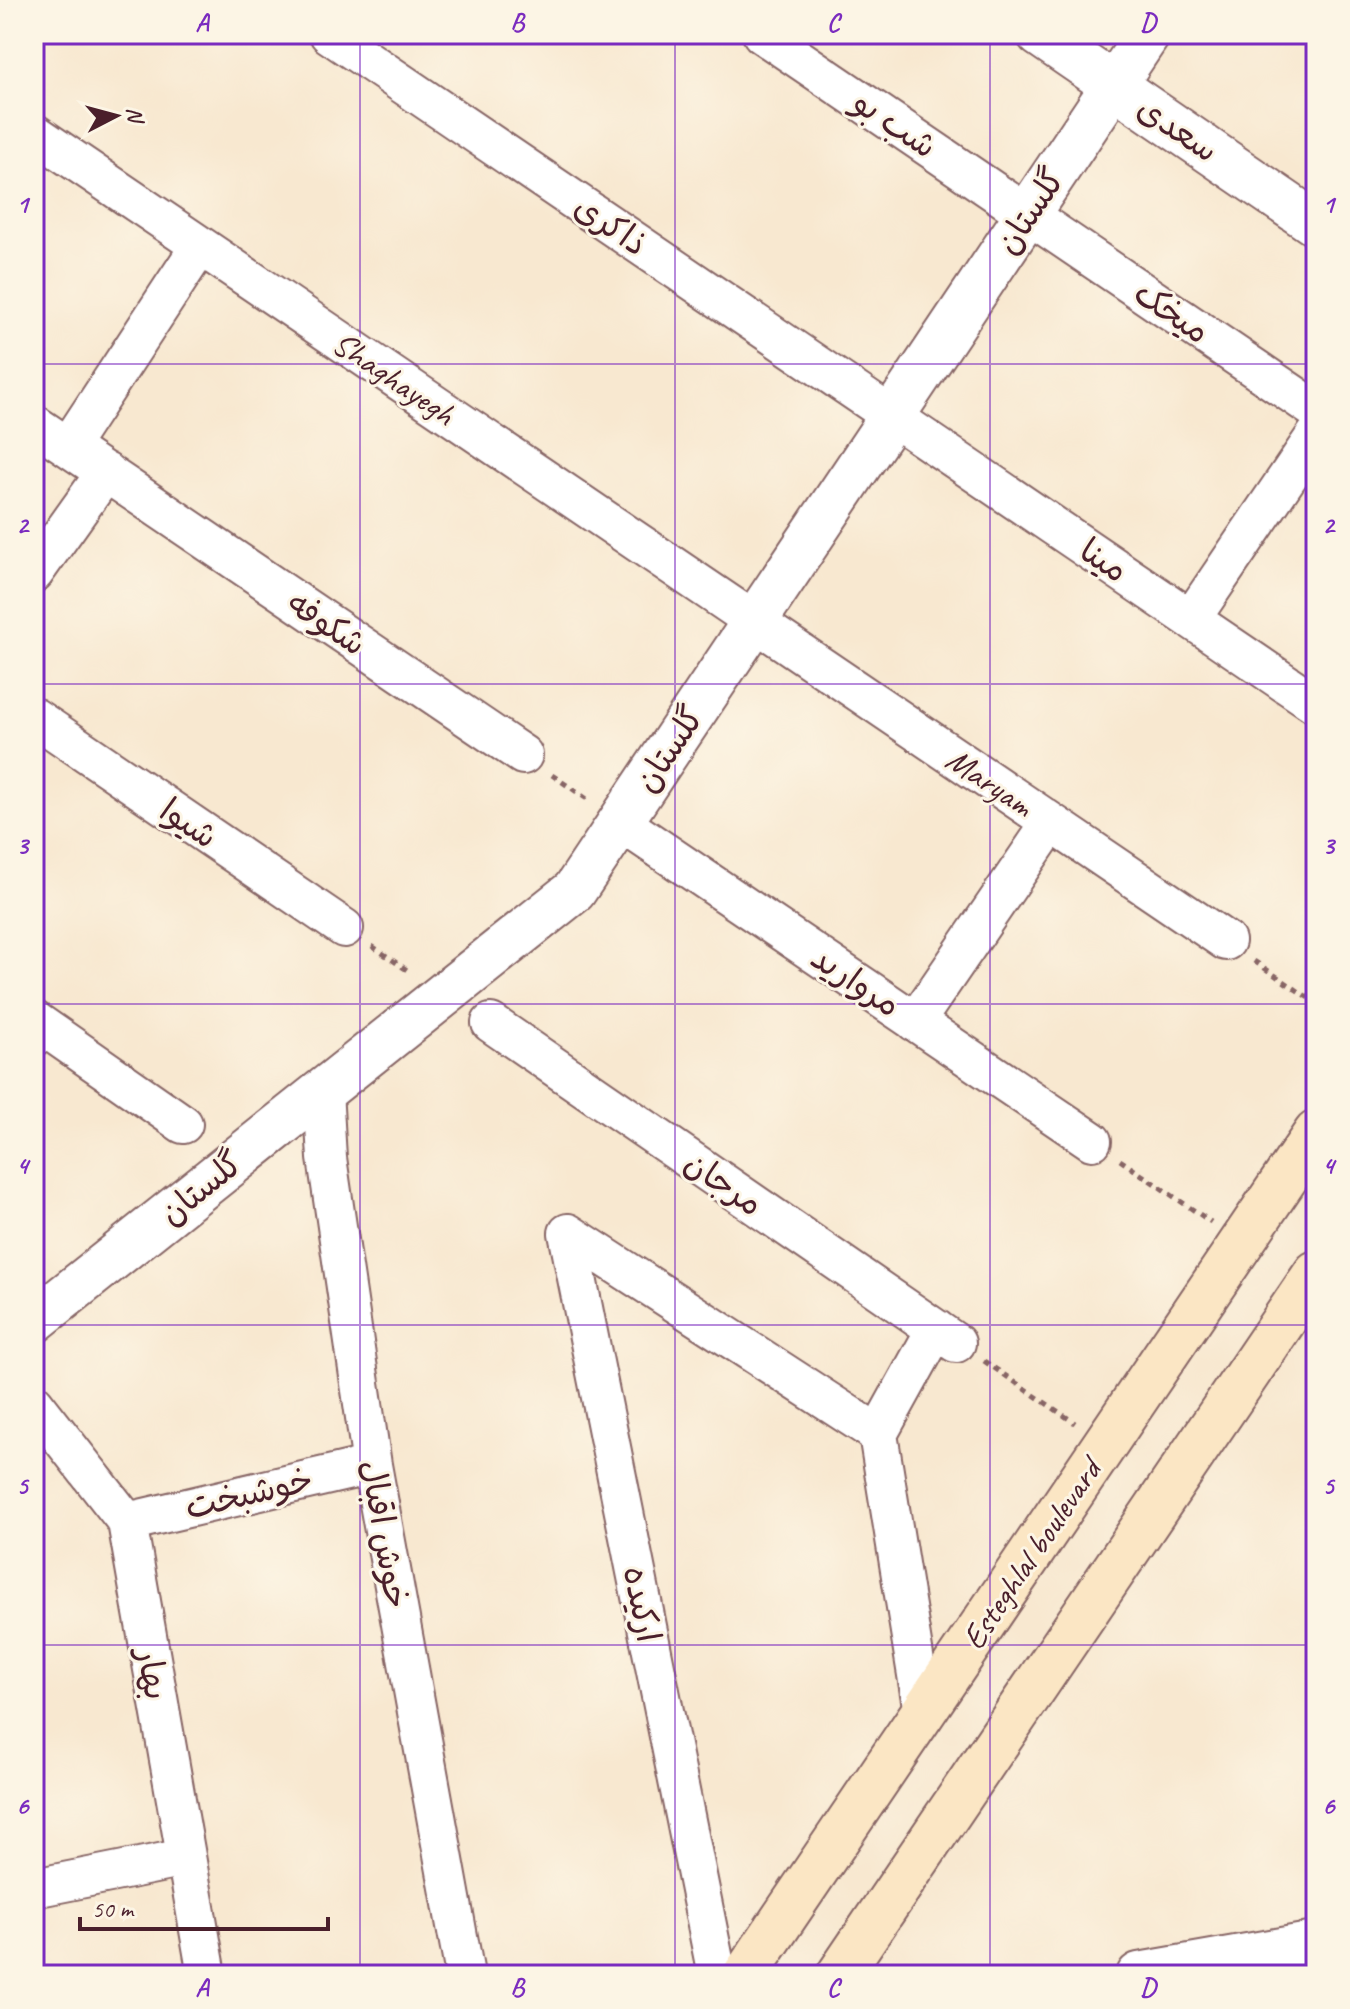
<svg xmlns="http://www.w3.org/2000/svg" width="1350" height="2009" viewBox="0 0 1350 2009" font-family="Caveat,'Playpen Sans Arabic',sans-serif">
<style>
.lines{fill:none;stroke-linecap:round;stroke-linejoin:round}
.minor-casing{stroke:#876565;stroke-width:42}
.tertiary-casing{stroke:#876565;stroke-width:48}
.secondary-casing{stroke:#876565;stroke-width:48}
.path{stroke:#876565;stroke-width:5;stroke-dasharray:6 6;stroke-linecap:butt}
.minor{stroke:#fff;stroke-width:38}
.tertiary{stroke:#fff;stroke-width:44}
.secondary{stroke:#fbe6c4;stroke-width:44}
.grid{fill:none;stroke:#7b2cbf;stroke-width:2;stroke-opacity:0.55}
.labels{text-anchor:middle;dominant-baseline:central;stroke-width:6;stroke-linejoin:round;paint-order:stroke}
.street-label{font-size:34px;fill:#4a1f2b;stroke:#fcf5e5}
.neatline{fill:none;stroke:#7b2cbf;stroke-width:3}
.grid-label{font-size:26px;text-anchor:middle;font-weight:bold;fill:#7b2cbf}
</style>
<rect width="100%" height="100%" fill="#fcf5e5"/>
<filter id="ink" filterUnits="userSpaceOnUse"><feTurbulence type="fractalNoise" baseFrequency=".0125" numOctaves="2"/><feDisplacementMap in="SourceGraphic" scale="16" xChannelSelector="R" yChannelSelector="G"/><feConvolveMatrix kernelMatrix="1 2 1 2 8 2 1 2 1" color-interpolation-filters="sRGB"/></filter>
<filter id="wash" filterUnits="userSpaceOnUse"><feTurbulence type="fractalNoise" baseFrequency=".006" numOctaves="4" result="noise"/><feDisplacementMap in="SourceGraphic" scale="32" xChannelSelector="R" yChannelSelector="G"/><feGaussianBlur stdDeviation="1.8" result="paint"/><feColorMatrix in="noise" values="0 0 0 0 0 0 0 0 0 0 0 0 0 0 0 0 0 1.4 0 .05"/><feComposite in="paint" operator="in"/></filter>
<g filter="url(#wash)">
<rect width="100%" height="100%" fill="#f8e8d0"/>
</g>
<g filter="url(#ink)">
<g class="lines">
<g class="minor-casing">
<path id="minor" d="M 329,34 L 1316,704
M 762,34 L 1316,410
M 34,133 L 1226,941
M 34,424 L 523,755
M 68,447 L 200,246
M 34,573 L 106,472
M 1191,619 L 1316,435
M 34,717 L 344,928
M 620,822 L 1092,1141
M 34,1020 L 183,1124
M 915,1022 L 1051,823
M 491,1023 L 956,1343
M 323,1091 L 327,1158 L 372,1465 L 465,1975
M 568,1233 L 717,1975
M 568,1233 L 878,1434
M 34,1403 L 127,1522 L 207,1975
M 878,1434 L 923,1712
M 878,1434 L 936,1329
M 127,1522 L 372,1465
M 34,1888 L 185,1858"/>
</g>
<g class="tertiary-casing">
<path id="tertiary" d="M 1039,34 L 1316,224
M 34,1321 L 574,891 L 1148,34
M 1139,1975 L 1316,1944"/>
</g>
<g class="secondary-casing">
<path id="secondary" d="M 745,1975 L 1316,1133
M 839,1975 L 1316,1273"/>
</g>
<path class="path" d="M 552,775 L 590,801
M 372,946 L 410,972
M 1254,961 L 1316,1003
M 1120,1160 L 1211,1222
M 984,1361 L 1075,1423"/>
<use href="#minor" class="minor"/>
<use href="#tertiary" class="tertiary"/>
<use href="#secondary" class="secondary"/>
</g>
</g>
<path class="grid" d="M 360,34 L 360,1975M 675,34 L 675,1975M 990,34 L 990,1975M 34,364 L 1316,364M 34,684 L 1316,684M 34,1004 L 1316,1004M 34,1325 L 1316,1325M 34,1645 L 1316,1645"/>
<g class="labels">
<g class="street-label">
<text transform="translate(895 124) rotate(34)">شب بو</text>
<text transform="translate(1178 129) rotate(34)">سعدی</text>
<text transform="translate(1030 211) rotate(-56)">گلستان</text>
<text transform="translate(611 225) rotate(34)">ذاکری</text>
<text transform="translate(1172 312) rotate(34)">میخک</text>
<text transform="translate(394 378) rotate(34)">Shaghayegh</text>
<text transform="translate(1104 560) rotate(34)">مینا</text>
<text transform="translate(327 623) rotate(34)">شکوفه</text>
<text transform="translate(669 749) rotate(-56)">گلستان</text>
<text transform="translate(990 782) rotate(34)">Maryam</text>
<text transform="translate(189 823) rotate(34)">شیوا</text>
<text transform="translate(856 981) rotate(34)">مروارید</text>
<text transform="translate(724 1183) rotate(35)">مرجان</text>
<text transform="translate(201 1188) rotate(-39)">گلستان</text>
<text transform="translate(249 1493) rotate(-13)">خوشبخت</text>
<text transform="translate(385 1534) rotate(80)">خوش اقبال</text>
<text transform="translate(1031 1554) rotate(-56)">Esteghlal boulevard</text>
<text transform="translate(642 1604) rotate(79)">ارکیده</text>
<text transform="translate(153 1674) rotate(80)">بهار</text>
</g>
</g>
<rect width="1350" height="2009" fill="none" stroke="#fcf5e5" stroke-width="88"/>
<g transform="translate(116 116) rotate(84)" stroke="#fcf5e5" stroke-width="6" paint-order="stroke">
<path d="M0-6L14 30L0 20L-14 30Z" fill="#4a1f2b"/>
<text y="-12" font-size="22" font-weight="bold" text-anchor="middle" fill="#4a1f2b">N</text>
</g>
<path d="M80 1917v12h248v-12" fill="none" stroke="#4a1f2b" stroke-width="4"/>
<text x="92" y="1917" font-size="24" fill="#4a1f2b" stroke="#fcf5e5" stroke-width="6" paint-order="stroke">50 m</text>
<rect x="44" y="44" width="1262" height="1921" class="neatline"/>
<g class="grid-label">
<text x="202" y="31">A</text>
<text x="517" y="31">B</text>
<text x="833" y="31">C</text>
<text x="1148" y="31">D</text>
<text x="22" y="213">1</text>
<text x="1328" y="213">1</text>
<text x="22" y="533">2</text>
<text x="1328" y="533">2</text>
<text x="22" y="854">3</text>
<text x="1328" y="854">3</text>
<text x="22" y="1174">4</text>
<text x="1328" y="1174">4</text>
<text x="22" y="1494">5</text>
<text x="1328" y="1494">5</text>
<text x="22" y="1814">6</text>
<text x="1328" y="1814">6</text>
<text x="202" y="1996">A</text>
<text x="517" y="1996">B</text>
<text x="833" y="1996">C</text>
<text x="1148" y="1996">D</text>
</g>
</svg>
